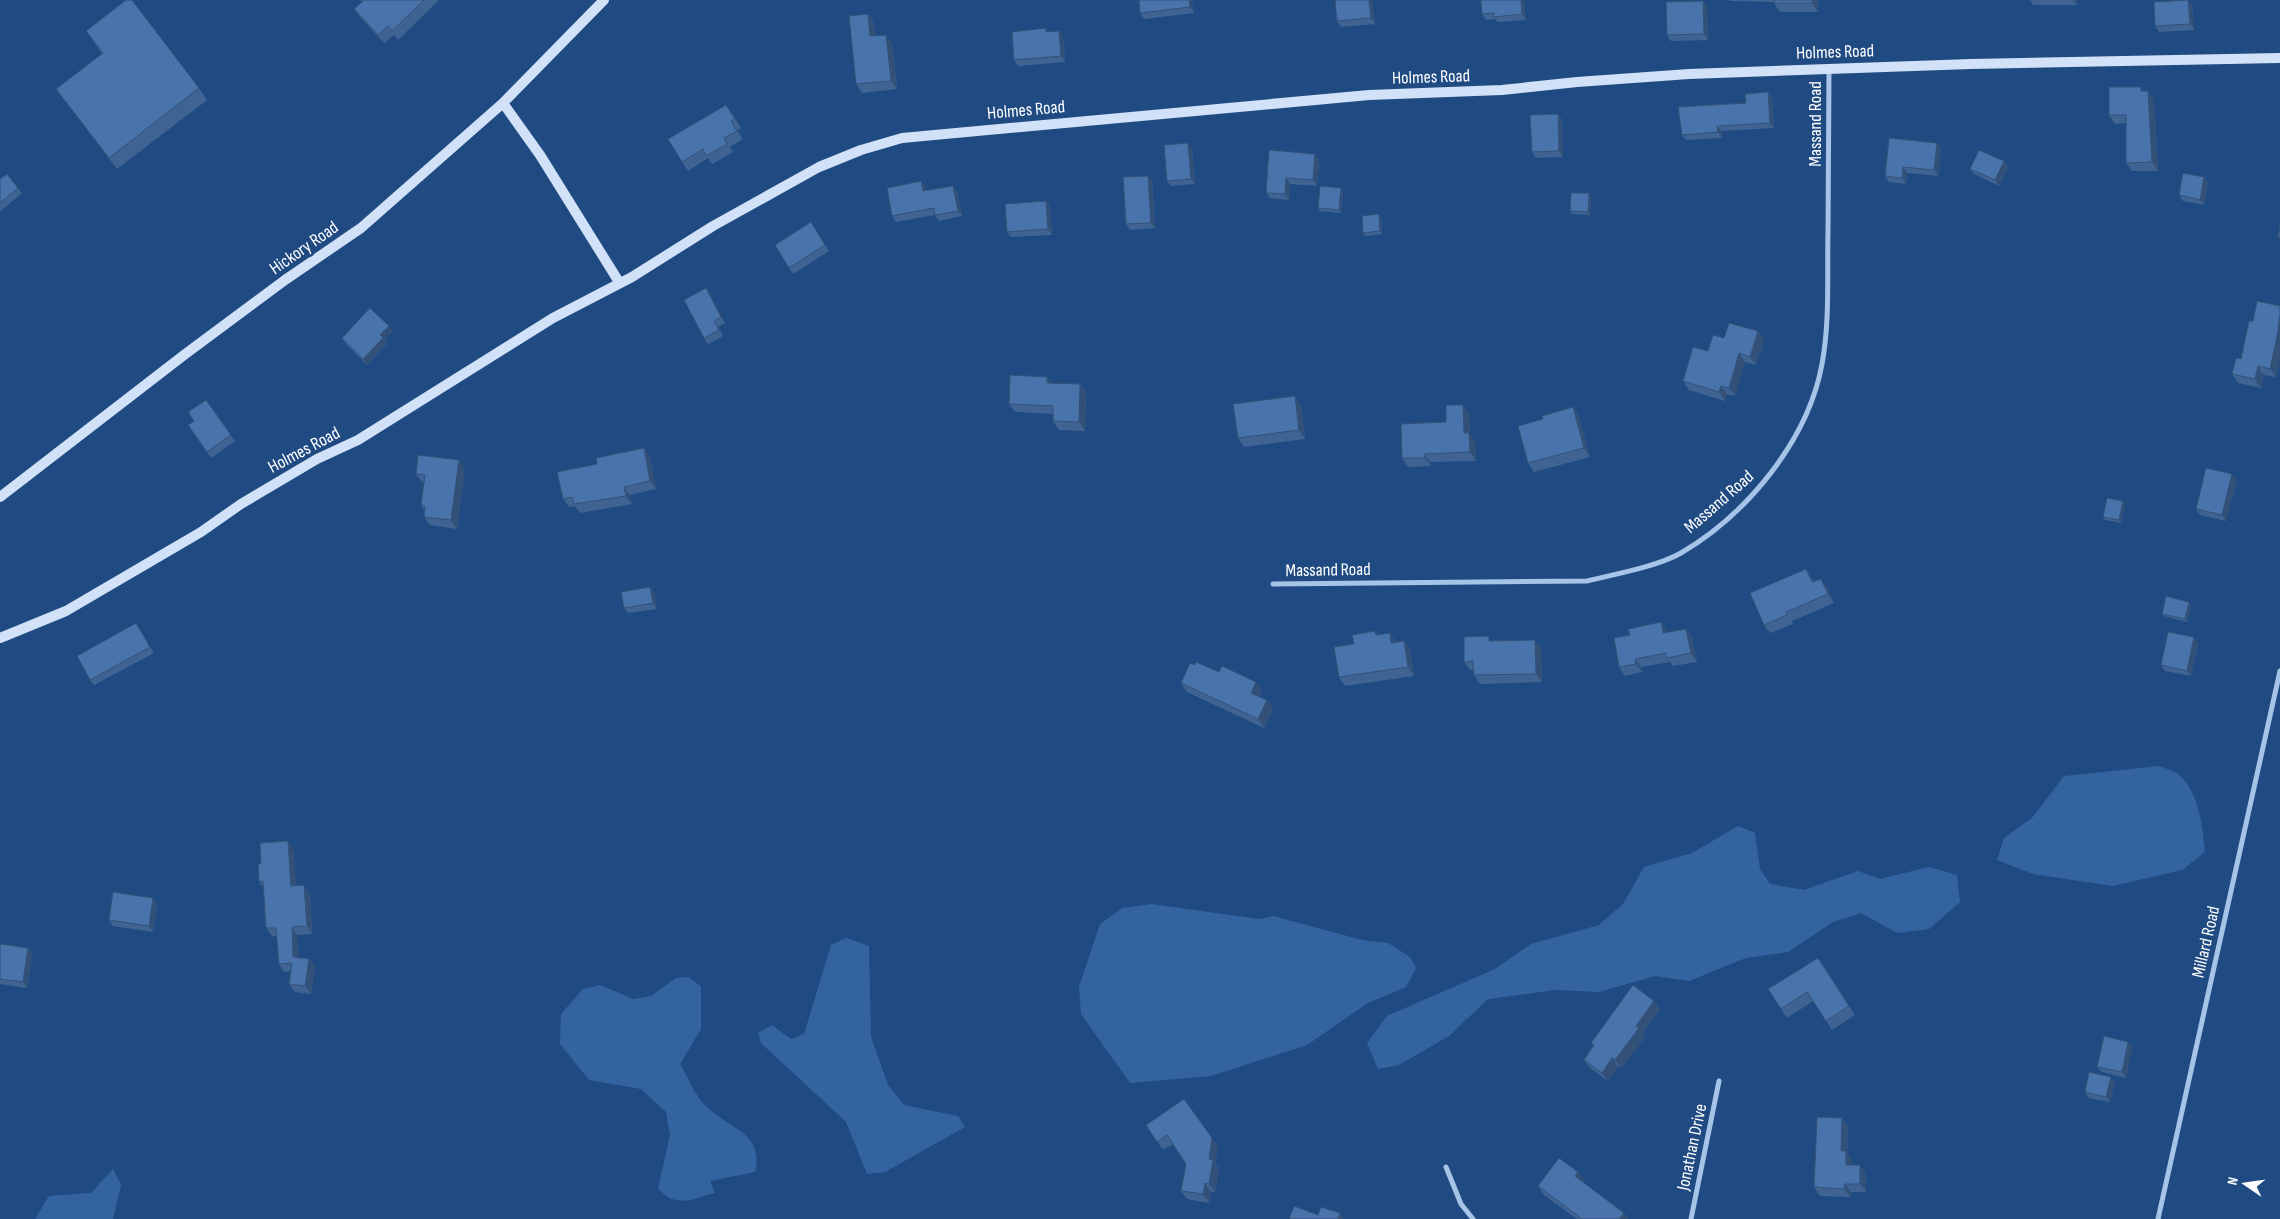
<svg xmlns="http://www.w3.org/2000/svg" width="2280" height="1219" viewBox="0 0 2280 1219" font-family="'Sofia Sans Condensed',sans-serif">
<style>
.green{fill:#3464a0}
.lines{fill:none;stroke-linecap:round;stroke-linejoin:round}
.street{stroke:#a6c4e8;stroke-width:5}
.secondary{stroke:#d1e1f7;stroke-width:10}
.wall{fill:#3f6493}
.shaded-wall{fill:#335178}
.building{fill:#4974ab;stroke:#335178}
.labels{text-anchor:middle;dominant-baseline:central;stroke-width:5;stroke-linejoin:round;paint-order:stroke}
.street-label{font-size:18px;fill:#fff;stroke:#204b82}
</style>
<rect width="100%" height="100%" fill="#204b82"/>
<path class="green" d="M 2160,766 C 2166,769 2174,771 2178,774 C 2200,793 2202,826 2205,852 L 2182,870 L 2113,886 L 2033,874 L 1997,860 L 2004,838 L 2032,818 L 2064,776 Z
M 1738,826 L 1755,833 L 1760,869 L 1770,884 L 1804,890 L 1858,871 L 1880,879 L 1929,867 L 1957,875 L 1960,902 L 1929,929 L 1897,933 L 1861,913 L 1833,922 L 1788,952 L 1746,958 L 1689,981 L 1655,976 L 1599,992 L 1555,990 L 1488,999 L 1449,1036 L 1399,1065 L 1378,1069 L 1367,1043 L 1387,1016 L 1495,969 L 1531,944 L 1599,925 L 1623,904 L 1644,867 L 1692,853 Z
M 1151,904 L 1259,919 L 1273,916 L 1362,940 L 1388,943 L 1410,957 L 1416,968 L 1406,987 L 1368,1003 L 1307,1045 L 1211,1076 L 1130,1083 L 1081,1014 L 1079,987 L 1100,924 L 1123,908 Z
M 846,938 L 869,946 L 871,1037 L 888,1085 L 904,1105 L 958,1116 L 965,1127 L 885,1172 L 867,1174 L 846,1122 L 761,1043 L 758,1033 L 772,1025 L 791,1039 L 804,1034 L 831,945 Z
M 689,977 L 701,987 L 701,1029 L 680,1064 C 688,1077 694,1094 704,1104 C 725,1128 765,1131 755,1172 L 710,1181 L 715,1193 C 692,1199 676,1209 658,1188 L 670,1135 L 666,1112 L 641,1089 L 589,1080 L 560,1044 L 561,1014 L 583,989 L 600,985 L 633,999 L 651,996 L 676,978 Z
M 113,1169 L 121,1185 L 113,1219 L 35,1219 L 49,1196 L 91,1193 Z"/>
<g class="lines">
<path class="street" d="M 1273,584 L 1587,581 C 1615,574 1656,567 1681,553 C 1746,515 1808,441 1822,364 C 1830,321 1827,276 1828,232 C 1828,178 1829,124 1829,70
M 1446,1167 L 1461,1204 L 1473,1219
M 1691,1219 L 1719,1081
M 2158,1219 L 2280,671"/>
<path class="secondary" d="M 503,103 L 540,155 L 619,282
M 0,497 L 184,355 L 285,280 L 361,228 L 503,103 L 604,0
M 0,638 L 66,611 L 201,532 L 241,504 L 317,459 L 358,440 L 553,318 L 632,277 L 713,226 L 819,167 L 861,150 L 902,138 L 1369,95 L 1502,90 L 1577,82 L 1689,74 L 1971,64 L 2280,58"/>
</g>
<path class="wall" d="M 360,0 L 439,0 L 398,40 L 394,35 L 384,43 L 360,17 L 354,9 L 362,2 Z
M 1139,0 L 1192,0 L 1194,13 L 1144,19 L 1140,13 Z
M 1335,0 L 1372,0 L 1375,24 L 1341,27 L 1337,21 Z
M 1524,0 L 1526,20 L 1498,22 L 1495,19 L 1486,20 L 1482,14 Z
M 1729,0 L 1818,0 L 1818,12 L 1780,12 L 1774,3 L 1774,2 L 1730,1 Z
M 2030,0 L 2077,0 L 2077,5 L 2033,5 Z
M 1703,1 L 1707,7 L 1708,40 L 1671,41 L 1667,35 Z
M 2192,6 L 2194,30 L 2159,32 L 2155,26 Z
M 868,14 L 874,23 L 875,36 L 886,35 L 892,43 L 897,89 L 862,93 L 856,84 Z
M 86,31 L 199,88 L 207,100 L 117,169 L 56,89 L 102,54 Z
M 1063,37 L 1065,62 L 1018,66 L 1014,60 Z
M 2144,91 L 2148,91 L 2154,100 L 2158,171 L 2132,171 L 2126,163 L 2126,123 L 2115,124 L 2109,115 Z
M 1768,92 L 1772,98 L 1774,128 L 1721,131 L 1722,138 L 1686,140 L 1682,135 Z
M 726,105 L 741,128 L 737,130 L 743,139 L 730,147 L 733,152 L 712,164 L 708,158 L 688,171 L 682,162 Z
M 1558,114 L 1562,120 L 1563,157 L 1536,158 L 1532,152 Z
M 1941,148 L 1938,176 L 1907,173 L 1906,184 L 1889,182 L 1885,176 Z
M 1192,149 L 1195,184 L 1171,186 L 1167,181 Z
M 1269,150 L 1319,160 L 1317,186 L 1290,184 L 1289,200 L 1270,198 L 1266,193 Z
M 2004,161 L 2008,167 L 1999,186 L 1974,174 L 1970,169 Z
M 0,179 L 18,188 L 22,193 L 0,212 Z
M 921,181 L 925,187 L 926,191 L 953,186 L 957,191 L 962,216 L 939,221 L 935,215 L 896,222 L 892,216 Z
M 1152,182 L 1155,228 L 1130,230 L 1126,224 Z
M 2208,183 L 2204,205 L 2183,201 L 2179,195 Z
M 1341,188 L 1343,191 L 1341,213 L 1320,211 L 1318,208 Z
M 1591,196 L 1590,215 L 1572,214 L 1570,211 Z
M 1050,206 L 1052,235 L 1011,237 L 1007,232 Z
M 1381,217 L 1382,234 L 1365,236 L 1363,233 Z
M 811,222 L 829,251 L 793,274 L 789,268 Z
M 706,288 L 710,294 L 725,323 L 718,327 L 723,336 L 708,344 L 704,338 Z
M 2249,321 L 2276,377 L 2264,375 L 2261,388 L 2238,383 L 2232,374 L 2241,359 Z
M 389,326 L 393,331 L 384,340 L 387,344 L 367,365 L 346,344 L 342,338 Z
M 1724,338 L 1764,340 L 1756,365 L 1745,362 L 1735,396 L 1727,394 L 1725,401 L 1689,390 L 1683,381 L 1708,351 Z
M 1052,383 L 1080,384 L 1086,393 L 1085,431 L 1059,430 L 1053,421 L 1053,414 L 1015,412 L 1009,404 Z
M 206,400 L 235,441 L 211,458 L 188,425 L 194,421 Z
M 1301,405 L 1305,439 L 1244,447 L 1238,438 Z
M 1573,407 L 1579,416 L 1590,457 L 1534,472 L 1528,463 L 1543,419 Z
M 1469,413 L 1470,434 L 1475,442 L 1476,461 L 1430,462 L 1431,466 L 1408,467 L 1402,458 L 1446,422 Z
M 644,448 L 650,457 L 656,489 L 630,495 L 632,504 L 580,513 L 575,506 L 569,507 L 563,499 L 597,464 Z
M 465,469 L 457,529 L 430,525 L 424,517 L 425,511 L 421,505 L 424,483 L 422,482 L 416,474 Z
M 2237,480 L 2226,521 L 2200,515 L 2196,509 Z
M 2123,501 L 2125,504 L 2121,523 L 2105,520 L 2103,517 Z
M 1806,569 L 1814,581 L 1827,587 L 1834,603 L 1792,621 L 1793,624 L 1770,633 L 1764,625 Z
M 650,587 L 654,593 L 657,609 L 628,613 L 624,608 Z
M 2189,602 L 2191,605 L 2187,622 L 2164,616 L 2162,614 Z
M 1661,622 L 1667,633 L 1686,629 L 1692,637 L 1697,662 L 1673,666 L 1670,662 L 1641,667 L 1642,672 L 1625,676 L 1619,667 L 1630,635 Z
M 140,629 L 154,653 L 94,685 L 90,680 Z
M 1375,631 L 1378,635 L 1396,642 L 1410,649 L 1414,676 L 1345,686 L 1339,677 L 1354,644 Z
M 1535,640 L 1541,648 L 1542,682 L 1480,684 L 1474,675 L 1473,670 L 1470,670 L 1464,662 L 1492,641 Z
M 2198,643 L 2191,676 L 2165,671 L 2161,665 Z
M 1195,665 L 1262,690 L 1259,697 L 1267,700 L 1273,709 L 1264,728 L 1187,692 L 1181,683 Z
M 293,848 L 296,886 L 310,893 L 312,934 L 297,935 L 298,958 L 309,959 L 315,967 L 311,994 L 295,992 L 289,984 L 291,971 L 284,972 L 279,964 L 277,936 L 272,936 L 266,928 L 263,887 L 259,882 L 261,864 Z
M 157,904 L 153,932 L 113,926 L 109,920 Z
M 0,944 L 28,948 L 32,954 L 27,988 L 0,984 Z
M 1824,966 L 1855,1015 L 1832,1030 L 1813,1001 L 1787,1018 L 1781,1009 Z
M 1654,1001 L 1660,1009 L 1643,1034 L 1645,1037 L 1621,1068 L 1618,1066 L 1608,1081 L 1590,1068 L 1584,1060 L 1593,1046 L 1591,1043 Z
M 2128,1042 L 2132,1047 L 2126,1078 L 2102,1072 L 2097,1067 Z
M 2115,1082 L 2110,1102 L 2089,1098 L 2085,1092 Z
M 1842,1118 L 1848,1127 L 1847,1153 L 1852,1160 L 1852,1165 L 1866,1174 L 1866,1192 L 1851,1192 L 1850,1197 L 1820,1196 L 1814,1187 Z
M 1146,1125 L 1218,1147 L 1215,1163 L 1219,1168 L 1215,1192 L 1211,1192 L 1209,1203 L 1187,1199 L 1181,1191 L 1186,1164 L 1173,1144 L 1163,1150 Z
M 1578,1172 L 1584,1180 L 1583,1182 L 1624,1213 L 1628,1219 L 1577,1219 L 1544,1195 L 1538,1186 Z"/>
<path class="shaded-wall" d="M 1189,0 L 1192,0 L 1194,13 L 1190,7 Z
M 1369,0 L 1372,0 L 1375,24 L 1371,18 Z
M 1521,0 L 1524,0 L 1526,20 L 1522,14 Z
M 1812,0 L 1818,0 L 1818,12 L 1812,3 Z
M 2073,0 L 2077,0 L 2077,5 Z
M 2189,0 L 2192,6 L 2194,30 L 2190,24 Z
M 1703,1 L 1707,7 L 1708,40 L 1704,34 Z
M 868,14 L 874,23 L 876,45 L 870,36 Z
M 1059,31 L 1063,37 L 1065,62 L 1061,56 Z
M 886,35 L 892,43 L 897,89 L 891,81 Z
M 2148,91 L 2154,100 L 2158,171 L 2152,162 Z
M 1768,92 L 1772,98 L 1774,128 L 1770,123 Z
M 726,105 L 732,113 L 741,128 L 735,119 Z
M 1558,114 L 1562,120 L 1563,157 L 1559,151 Z
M 1717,126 L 1721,131 L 1722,138 L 1718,132 Z
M 1188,143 L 1192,149 L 1195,184 L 1191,179 Z
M 1937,143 L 1941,148 L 1938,176 L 1934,170 Z
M 1315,154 L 1319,160 L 1317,186 L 1313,180 Z
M 2004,161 L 2008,167 L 1999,186 L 1995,180 Z
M 1903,167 L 1907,173 L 1906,184 L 1902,178 Z
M 1148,176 L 1152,182 L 1155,228 L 1151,223 Z
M 2204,177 L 2208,183 L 2204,205 L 2200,200 Z
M 1286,178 L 1290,184 L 1289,200 L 1285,194 Z
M 921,181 L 925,187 L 927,197 L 923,191 Z
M 953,186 L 957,191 L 962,216 L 958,211 Z
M 1341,188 L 1343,191 L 1341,213 L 1339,210 Z
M 1589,193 L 1591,196 L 1590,215 L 1588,212 Z
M 1046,201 L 1050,206 L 1052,235 L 1048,229 Z
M 1379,214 L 1381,217 L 1382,234 L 1380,231 Z
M 706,288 L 710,294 L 725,323 L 721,317 Z
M 2280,316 L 2280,360 L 2276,377 L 2270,369 Z
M 389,326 L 393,331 L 384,340 L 387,344 L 367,365 L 363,359 L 380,335 Z
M 1758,331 L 1764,340 L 1756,365 L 1750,357 Z
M 1739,353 L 1745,362 L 1735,396 L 1729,388 Z
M 2258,366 L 2264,375 L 2261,388 L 2255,379 Z
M 1047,377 L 1053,385 L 1047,383 Z
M 1080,384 L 1086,393 L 1085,431 L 1079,422 Z
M 1721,386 L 1727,394 L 1725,401 L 1719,392 Z
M 1295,396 L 1301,405 L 1305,439 L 1299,430 Z
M 1463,405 L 1469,413 L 1470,434 L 1475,442 L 1476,461 L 1470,452 L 1464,433 Z
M 1573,407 L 1579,416 L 1590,457 L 1584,448 Z
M 644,448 L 650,457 L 656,489 L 650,481 Z
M 1424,454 L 1430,462 L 1431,466 L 1425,458 Z
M 459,460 L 465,469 L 457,529 L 451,520 Z
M 2232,474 L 2237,480 L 2226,521 L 2222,515 Z
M 624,487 L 630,495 L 632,504 L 626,496 Z
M 2123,501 L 2125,504 L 2121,523 L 2119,520 Z
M 1806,569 L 1812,578 L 1818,591 L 1812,582 Z
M 1821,579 L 1827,587 L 1834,603 L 1828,594 Z
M 650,587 L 654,593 L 657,609 L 653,603 Z
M 2189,602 L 2191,605 L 2187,622 L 2185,619 Z
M 1661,622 L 1667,631 L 1669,642 L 1663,633 Z
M 136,623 L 140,629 L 154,653 L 150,647 Z
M 1686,629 L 1692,637 L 1697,662 L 1691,653 Z
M 1390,633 L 1396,642 L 1391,643 Z
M 2194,637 L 2198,643 L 2191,676 L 2187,671 Z
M 1535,640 L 1541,648 L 1542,682 L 1536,674 Z
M 1404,641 L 1410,649 L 1414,676 L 1408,667 Z
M 1635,659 L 1641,667 L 1642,672 L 1636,664 Z
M 1256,682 L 1262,690 L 1257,701 L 1251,693 Z
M 1267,700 L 1273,709 L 1264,728 L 1258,719 Z
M 288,841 L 293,848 L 297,894 L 291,886 Z
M 304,885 L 310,893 L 312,934 L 307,926 Z
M 153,898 L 157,904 L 153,932 L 149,926 Z
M 292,927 L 297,935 L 299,965 L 293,957 Z
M 28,948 L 32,954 L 27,988 L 23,982 Z
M 309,959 L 315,967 L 311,994 L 305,986 Z
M 1654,1001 L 1660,1009 L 1643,1034 L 1645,1037 L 1621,1068 L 1615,1060 L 1636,1026 Z
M 2128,1042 L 2132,1047 L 2126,1078 L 2122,1072 Z
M 1612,1058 L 1618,1066 L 1608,1081 L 1602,1073 Z
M 2111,1077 L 2115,1082 L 2110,1102 L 2106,1097 Z
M 1842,1118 L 1848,1127 L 1847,1153 L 1852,1160 L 1852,1174 L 1846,1165 L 1841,1151 Z
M 1212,1138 L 1218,1147 L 1215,1163 L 1219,1168 L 1215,1192 L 1209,1184 L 1209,1159 Z
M 1860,1165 L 1866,1174 L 1866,1192 L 1860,1184 Z
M 1578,1172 L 1584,1180 L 1581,1185 L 1575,1176 Z
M 1205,1183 L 1211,1192 L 1209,1203 L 1203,1194 Z
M 1845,1184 L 1851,1192 L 1850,1197 L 1844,1189 Z
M 1340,1213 L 1344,1219 L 1338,1219 Z
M 1624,1213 L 1628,1219 L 1619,1219 Z"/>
<path class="building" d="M 126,0 L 132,0 L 199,88 L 109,158 L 56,89 L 103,53 L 86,31 Z
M 362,0 L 424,0 L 392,31 L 388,26 L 378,35 L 354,9 L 363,1 Z
M 1139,0 L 1189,0 L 1190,7 L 1140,13 Z
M 1335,0 L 1369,0 L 1371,18 L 1337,21 Z
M 1481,0 L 1521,0 L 1522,14 L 1494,17 L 1494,13 L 1482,14 Z
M 1774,0 L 1812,0 L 1812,3 L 1774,3 Z
M 2188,0 L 2190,24 L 2155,26 L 2154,2 Z
M 1703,1 L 1704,34 L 1667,35 L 1666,2 Z
M 868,14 L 870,36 L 886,35 L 891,81 L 856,84 L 849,16 Z
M 1046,28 L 1046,32 L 1059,31 L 1061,56 L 1014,60 L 1012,32 Z
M 2109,87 L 2141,87 L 2141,91 L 2148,91 L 2152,162 L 2126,163 L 2126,115 L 2109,115 Z
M 1768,92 L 1770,123 L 1717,126 L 1718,132 L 1682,135 L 1678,107 L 1746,103 L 1745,94 Z
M 726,105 L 735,119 L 731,121 L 737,131 L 724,138 L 727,144 L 706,156 L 703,149 L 682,162 L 668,139 Z
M 1558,114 L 1559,151 L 1532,152 L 1530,115 Z
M 1889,138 L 1937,143 L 1934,170 L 1903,167 L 1902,178 L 1885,176 Z
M 1188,143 L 1191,179 L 1167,181 L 1164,145 Z
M 1269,150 L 1315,154 L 1313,180 L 1286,178 L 1285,194 L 1266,193 Z
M 1979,150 L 2004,161 L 1995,180 L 1970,169 Z
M 2183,173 L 2204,177 L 2200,200 L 2179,195 Z
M 7,174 L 18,188 L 0,203 L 0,179 Z
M 1148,176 L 1151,223 L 1126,224 L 1123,177 Z
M 921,181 L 923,191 L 953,186 L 958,211 L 935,215 L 934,208 L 892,216 L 887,188 Z
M 1320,186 L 1341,188 L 1339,210 L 1318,208 Z
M 1571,193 L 1589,193 L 1588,212 L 1570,211 Z
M 1046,201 L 1048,229 L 1007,232 L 1005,204 Z
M 1379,214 L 1380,231 L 1363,233 L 1362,216 Z
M 811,222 L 825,245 L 789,268 L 775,245 Z
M 2280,225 L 2280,238 L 2278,238 Z
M 706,288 L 721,317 L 714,321 L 719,330 L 704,338 L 684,300 Z
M 2257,301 L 2280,306 L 2280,316 L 2278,327 L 2279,327 L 2270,369 L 2258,366 L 2255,379 L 2232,374 L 2236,358 L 2241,359 L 2249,321 L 2253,321 Z
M 370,308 L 389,326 L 380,335 L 383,338 L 363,359 L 342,338 Z
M 1729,323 L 1758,331 L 1750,357 L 1739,353 L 1729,388 L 1721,386 L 1719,392 L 1683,381 L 1693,347 L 1708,351 L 1713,335 L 1724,338 Z
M 1010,375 L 1047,377 L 1047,383 L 1080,384 L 1079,422 L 1053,421 L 1053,406 L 1009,404 Z
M 1295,396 L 1299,430 L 1238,438 L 1233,404 Z
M 206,400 L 231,435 L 207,452 L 188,425 L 194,421 L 188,412 Z
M 1446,405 L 1463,405 L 1464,433 L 1469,433 L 1470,452 L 1424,454 L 1425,458 L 1402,458 L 1401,424 L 1446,422 Z
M 1573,407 L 1584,448 L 1528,463 L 1518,426 L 1543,419 L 1542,416 Z
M 644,448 L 650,481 L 624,487 L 626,496 L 574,504 L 572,497 L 563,499 L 557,472 L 597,464 L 596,458 Z
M 418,455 L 459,460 L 451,520 L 424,517 L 425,506 L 421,505 L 425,475 L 416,474 Z
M 2206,468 L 2232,474 L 2222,515 L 2196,509 Z
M 2107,498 L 2123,501 L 2119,520 L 2103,517 Z
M 1806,569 L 1812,582 L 1821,579 L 1828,594 L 1786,612 L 1787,615 L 1764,625 L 1750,593 Z
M 650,587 L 653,603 L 624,608 L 621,592 Z
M 2166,596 L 2189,602 L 2185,619 L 2162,614 Z
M 1661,622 L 1663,633 L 1686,629 L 1691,653 L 1667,658 L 1666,653 L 1635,659 L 1636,664 L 1619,667 L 1614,638 L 1630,635 L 1628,629 Z
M 136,623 L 150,647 L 90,680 L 77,656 Z
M 1375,631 L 1376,635 L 1390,633 L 1391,643 L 1404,641 L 1408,667 L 1339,677 L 1334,647 L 1354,644 L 1352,635 Z
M 2168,632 L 2194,637 L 2187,671 L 2161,665 Z
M 1489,636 L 1489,641 L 1535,640 L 1536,674 L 1474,675 L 1473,661 L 1464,662 L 1464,637 Z
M 1196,662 L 1219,672 L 1222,666 L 1256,682 L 1251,693 L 1267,700 L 1258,719 L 1181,683 L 1190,663 L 1195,665 Z
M 288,841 L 291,886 L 304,885 L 307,926 L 292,927 L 293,957 L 309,959 L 305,986 L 289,984 L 292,963 L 279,964 L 276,928 L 266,928 L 263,881 L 259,882 L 258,864 L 261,864 L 260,843 Z
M 113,892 L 153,898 L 149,926 L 109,920 Z
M 0,944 L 28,948 L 23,982 L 0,979 Z
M 1818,958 L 1849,1006 L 1826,1021 L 1807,992 L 1781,1009 L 1768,989 Z
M 1633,985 L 1654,1001 L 1636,1026 L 1639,1028 L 1615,1060 L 1612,1058 L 1602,1073 L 1584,1060 L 1594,1045 L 1591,1043 Z
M 2104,1036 L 2128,1042 L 2122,1072 L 2097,1067 Z
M 2089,1072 L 2111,1077 L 2106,1097 L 2085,1092 Z
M 1184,1099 L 1212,1138 L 1209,1159 L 1213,1160 L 1209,1184 L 1205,1183 L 1203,1194 L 1181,1191 L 1186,1164 L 1167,1135 L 1157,1142 L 1146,1125 Z
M 1817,1117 L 1842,1118 L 1841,1151 L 1846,1151 L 1846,1165 L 1860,1165 L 1860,1184 L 1845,1184 L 1844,1189 L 1814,1187 Z
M 1559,1158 L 1578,1172 L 1575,1176 L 1624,1213 L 1619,1219 L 1582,1219 L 1538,1186 Z
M 1294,1206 L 1318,1215 L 1321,1207 L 1340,1213 L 1338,1219 L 1289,1219 Z"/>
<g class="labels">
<g class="street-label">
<text transform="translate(1835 52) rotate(-2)">Holmes Road</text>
<text transform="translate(1431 77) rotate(-2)">Holmes Road</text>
<text transform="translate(1026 110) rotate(-5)">Holmes Road</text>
<text transform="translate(1815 124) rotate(-90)">Massand Road</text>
<text transform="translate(304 248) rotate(-35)">Hickory Road</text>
<text transform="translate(304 450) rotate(-28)">Holmes Road</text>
<text transform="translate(1719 502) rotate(-41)">Massand Road</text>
<text transform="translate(1328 570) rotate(-1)">Massand Road</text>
<text transform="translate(2206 942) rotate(-77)">Millard Road</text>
<text transform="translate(1692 1147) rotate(-78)">Jonathan Drive</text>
</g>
</g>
<g transform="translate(2245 1184) rotate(283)" stroke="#204b82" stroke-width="4" paint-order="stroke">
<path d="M0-4L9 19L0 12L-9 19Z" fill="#ffffff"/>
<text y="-8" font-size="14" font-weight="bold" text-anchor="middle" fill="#ffffff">N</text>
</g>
</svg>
